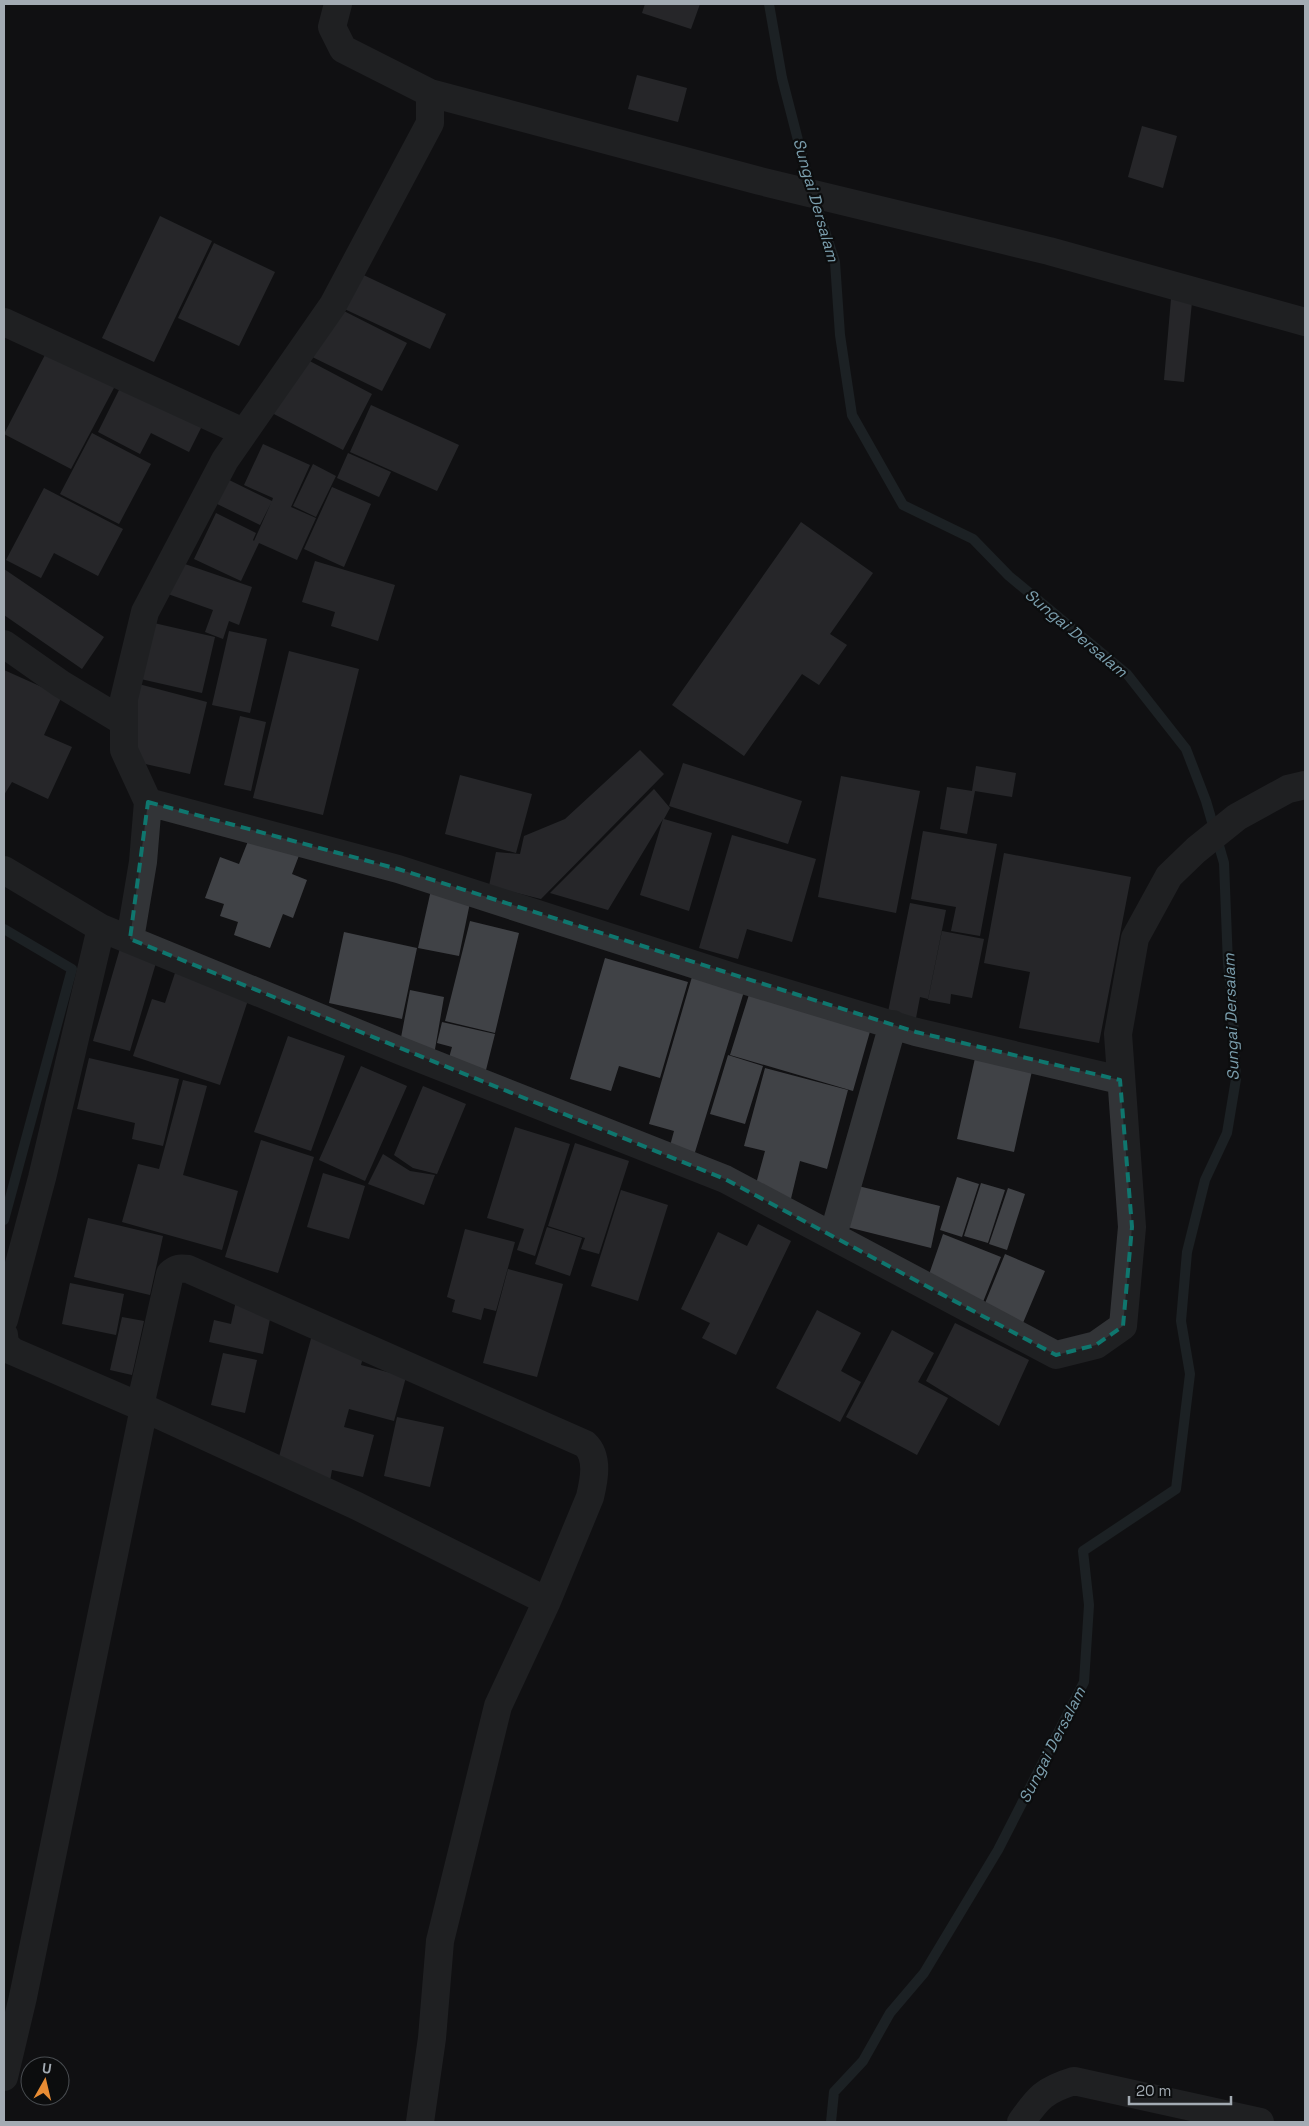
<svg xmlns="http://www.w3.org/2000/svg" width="1309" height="2126" viewBox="0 0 1309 2126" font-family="'Space Grotesk',sans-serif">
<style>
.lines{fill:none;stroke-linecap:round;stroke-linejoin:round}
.stream{stroke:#2b363a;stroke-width:10}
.building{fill:#404246}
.minor{stroke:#323437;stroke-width:28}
.marked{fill:none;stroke:#0f766e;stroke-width:4;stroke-dasharray:10 6;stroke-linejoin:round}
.labels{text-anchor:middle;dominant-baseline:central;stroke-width:4.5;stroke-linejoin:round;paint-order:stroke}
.water-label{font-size:16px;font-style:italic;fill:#7b9ead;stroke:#0c0d0e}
</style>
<rect width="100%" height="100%" fill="#111113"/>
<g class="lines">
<path class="stream" d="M 769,4 L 782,78 L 808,179 L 835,262 L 840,335 L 852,415 L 903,505 L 973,539 L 1009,576 L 1127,674 L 1186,749 L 1206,801 L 1224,863 L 1228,964 L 1232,998 L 1236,1079 L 1227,1133 L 1205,1180 L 1187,1252 L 1181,1321 L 1190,1374 L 1176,1489 L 1083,1551 L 1089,1605 L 1084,1682 L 998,1850 L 924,1973 L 890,2013 L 863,2061 L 834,2092 L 831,2122
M 4,929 L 72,969 L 4,1220"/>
</g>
<path class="building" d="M 645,4 L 700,4 L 691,29 L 642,13 Z
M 637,75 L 687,88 L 678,122 L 628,109 Z
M 1142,126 L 1177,136 L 1163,188 L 1128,177 Z
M 160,216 L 212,241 L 154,362 L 102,338 Z
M 214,243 L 275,272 L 239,346 L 178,318 Z
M 355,271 L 446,314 L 430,349 L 338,306 Z
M 1171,299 L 1192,302 L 1184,382 L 1164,380 Z
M 334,306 L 407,343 L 382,391 L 302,352 Z
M 47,351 L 115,386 L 71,469 L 4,434 Z
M 302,357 L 372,394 L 343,450 L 272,413 Z
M 122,384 L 203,424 L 189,452 L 151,433 L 140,454 L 98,432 Z
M 371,405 L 459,445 L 437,491 L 350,452 Z
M 92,433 L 151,464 L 119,524 L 60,494 Z
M 263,444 L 310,465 L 291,507 L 316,518 L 297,560 L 259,543 L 241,581 L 194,559 L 216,513 L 256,533 L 253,540 L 254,541 L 271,503 L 260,525 L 207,499 L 219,475 L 272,501 L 273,498 L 244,485 Z
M 348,453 L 391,472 L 379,497 L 337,478 Z
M 313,464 L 336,476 L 316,517 L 293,506 Z
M 332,487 L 371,504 L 344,567 L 304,549 Z
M 44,488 L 123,529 L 98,576 L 54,553 L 41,578 L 6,560 Z
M 801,522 L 873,573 L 830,634 L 847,645 L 819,685 L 802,674 L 744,756 L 672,705 Z
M 315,561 L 395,585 L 378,641 L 331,626 L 335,612 L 302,602 Z
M 179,562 L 252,587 L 239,625 L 229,621 L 223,639 L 205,632 L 213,610 L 168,594 Z
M 4,569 L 104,637 L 82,669 L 4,615 Z
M 145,621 L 215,637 L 202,693 L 132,677 Z
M 229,631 L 267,639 L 250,713 L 212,705 Z
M 289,651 L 359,669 L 323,815 L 253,798 Z
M 4,670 L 62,696 L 44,735 L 72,747 L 48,799 L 12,782 L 4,795 Z
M 131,682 L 207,702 L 190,774 L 132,761 Z
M 240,716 L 266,722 L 251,791 L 224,785 Z
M 640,750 L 664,774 L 541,899 L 489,886 L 496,852 L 520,854 L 524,836 L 565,819 Z
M 683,763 L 802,801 L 788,844 L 669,806 Z
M 976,766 L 1016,773 L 1012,797 L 975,791 L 967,834 L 940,829 L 947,787 L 972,791 Z
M 460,775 L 532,794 L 516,853 L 445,834 Z
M 841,776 L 920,791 L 896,913 L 818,897 Z
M 654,789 L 670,808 L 664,819 L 712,833 L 689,911 L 640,895 L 663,819 L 608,910 L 550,893 Z
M 252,831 L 303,845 L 292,874 L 307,880 L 293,918 L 283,914 L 270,948 L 234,935 L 238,922 L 220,916 L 224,904 L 205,898 L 220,857 L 239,864 Z
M 923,831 L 997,844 L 980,936 L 951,931 L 956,907 L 911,899 Z
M 732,835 L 816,859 L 792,942 L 747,929 L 738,959 L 699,948 Z
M 1004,853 L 1131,877 L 1099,1043 L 1019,1028 L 1030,972 L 984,963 Z
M 433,881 L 472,893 L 459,956 L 418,948 Z
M 910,903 L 946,910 L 928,999 L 920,997 L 916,1018 L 888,1012 Z
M 470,921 L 519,933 L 495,1033 L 445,1021 Z
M 942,931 L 984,939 L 972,998 L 951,994 L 950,1004 L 928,1000 Z
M 344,932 L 417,948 L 402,1019 L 329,1003 Z
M 121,945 L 158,956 L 130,1051 L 93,1041 Z
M 605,958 L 688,982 L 660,1078 L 619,1066 L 611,1091 L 570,1079 Z
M 694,970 L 746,985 L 692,1162 L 668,1153 L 674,1131 L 649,1124 Z
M 175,973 L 249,997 L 220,1085 L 133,1056 L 152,999 L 165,1003 Z
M 752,985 L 873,1021 L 853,1091 L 730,1055 Z
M 410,990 L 444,997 L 434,1055 L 399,1048 Z
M 442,1022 L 495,1034 L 485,1074 L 447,1065 L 452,1047 L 437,1043 Z
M 288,1036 L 345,1056 L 311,1151 L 254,1132 Z
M 977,1049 L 1034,1062 L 1014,1152 L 957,1139 Z
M 728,1055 L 763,1066 L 745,1124 L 710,1114 Z
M 89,1058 L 179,1079 L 163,1146 L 132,1139 L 135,1123 L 77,1109 Z
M 361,1066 L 407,1086 L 365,1181 L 319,1160 Z
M 765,1068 L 848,1090 L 827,1169 L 800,1161 L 789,1207 L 754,1191 L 765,1151 L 744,1146 Z
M 183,1080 L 207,1086 L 183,1175 L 238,1191 L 222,1250 L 122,1222 L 138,1164 L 159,1169 Z
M 423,1086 L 466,1104 L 437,1174 L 413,1168 L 394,1155 Z
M 515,1127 L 570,1144 L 535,1256 L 517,1250 L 524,1229 L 487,1218 Z
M 261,1140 L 314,1157 L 278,1273 L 225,1257 Z
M 575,1143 L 629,1161 L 599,1254 L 581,1249 L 585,1238 L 548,1226 Z
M 383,1154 L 410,1171 L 435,1175 L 424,1205 L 368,1184 Z
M 323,1173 L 365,1186 L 349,1239 L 307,1227 Z
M 957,1177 L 979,1184 L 962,1237 L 940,1230 Z
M 981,1183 L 1005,1190 L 988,1243 L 964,1236 Z
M 850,1184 L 940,1206 L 931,1248 L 839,1225 Z
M 1008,1188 L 1025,1194 L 1007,1250 L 989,1244 Z
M 621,1190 L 668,1205 L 638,1301 L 591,1286 Z
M 88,1218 L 163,1236 L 150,1295 L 74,1277 Z
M 758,1224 L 791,1241 L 736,1355 L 702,1338 L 710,1323 L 681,1309 L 718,1232 L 747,1246 Z
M 547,1227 L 582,1238 L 570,1276 L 535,1264 Z
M 465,1229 L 515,1242 L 496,1311 L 484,1308 L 481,1320 L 452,1312 L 455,1300 L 447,1297 Z
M 943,1234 L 1001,1257 L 979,1312 L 926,1283 Z
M 1005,1254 L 1045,1271 L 1020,1330 L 981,1313 Z
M 508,1269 L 563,1284 L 537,1377 L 483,1363 Z
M 70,1283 L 124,1294 L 116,1335 L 62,1324 Z
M 236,1301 L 272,1309 L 263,1354 L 209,1342 L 214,1320 L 231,1324 Z
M 817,1310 L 861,1333 L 841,1371 L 861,1382 L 840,1422 L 776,1388 Z
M 122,1317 L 144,1321 L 132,1375 L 110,1370 Z
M 955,1323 L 1029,1360 L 999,1426 L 926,1381 Z
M 892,1330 L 934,1353 L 918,1382 L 948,1398 L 917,1455 L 846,1417 Z
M 312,1335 L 365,1349 L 361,1365 L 406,1377 L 394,1421 L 349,1409 L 344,1427 L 374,1435 L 363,1477 L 332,1470 L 330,1481 L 277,1464 Z
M 223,1353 L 257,1360 L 245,1413 L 211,1405 Z
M 397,1417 L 444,1427 L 430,1487 L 384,1476 Z"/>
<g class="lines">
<path class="minor" d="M 430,93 L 760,181 L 1049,251 L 1305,322
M 4,322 L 243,432
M 4,644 L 61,684 L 124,722
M 148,802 L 398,869 L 733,977 L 916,1032 L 1120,1080
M 4,870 L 101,928 L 42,1178 L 4,1320
M 101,928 L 401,1051 L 725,1179 L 1056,1355 L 1096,1345 L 1123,1326 L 1132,1227 L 1118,1034 L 1135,938 L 1169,876 L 1196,850 L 1237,817 L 1288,789 L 1305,785
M 130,939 L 143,862 L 148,802 L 124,750 L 124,699 L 145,612 L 225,460 L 333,305 L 430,123 L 430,93 L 343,49 L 332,27 L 338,4
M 833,1236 L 893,1024
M 4,1335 L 5,1344 L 12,1351 L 144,1408 L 23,1997 L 4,2077
M 140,1406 L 170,1274 C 176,1268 180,1268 188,1269 L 585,1444 C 599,1457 594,1480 590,1497 L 547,1601
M 144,1408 L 357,1506 L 547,1601 L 498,1706 L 440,1941 L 432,2038 L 420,2122
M 1021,2122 C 1038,2098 1044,2090 1074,2081 L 1260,2122"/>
</g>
<path d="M0 0H1309V2126H0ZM 148,802 L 398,869 L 916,1032 L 1120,1080 L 1132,1227 L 1123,1326 L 1096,1345 L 1056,1355 L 725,1179 L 130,939 Z" fill="#111113" fill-opacity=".55" fill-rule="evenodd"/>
<path class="marked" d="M 148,802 L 398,869 L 916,1032 L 1120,1080 L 1132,1227 L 1123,1326 L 1096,1345 L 1056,1355 L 725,1179 L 130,939 Z"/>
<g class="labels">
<g class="water-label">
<text transform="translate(816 200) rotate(74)">Sungai Dersalam</text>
<text transform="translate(1076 633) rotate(40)">Sungai Dersalam</text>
<text transform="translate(1231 1017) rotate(-92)">Sungai Dersalam</text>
<text transform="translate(1052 1745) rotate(-63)">Sungai Dersalam</text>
</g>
</g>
<rect width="1309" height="2126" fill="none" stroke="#a3abb3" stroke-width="10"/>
<g transform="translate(45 2081) rotate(8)"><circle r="24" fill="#0c0d0e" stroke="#484c50"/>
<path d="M0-4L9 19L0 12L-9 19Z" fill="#e88c34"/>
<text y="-8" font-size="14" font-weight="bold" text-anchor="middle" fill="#a3abb3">U</text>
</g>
<path d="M1129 2096v8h102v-8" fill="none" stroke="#a3abb3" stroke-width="2.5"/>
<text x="1136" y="2096" font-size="15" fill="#a3abb3" stroke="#0c0d0e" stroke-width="4" paint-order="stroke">20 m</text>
</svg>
